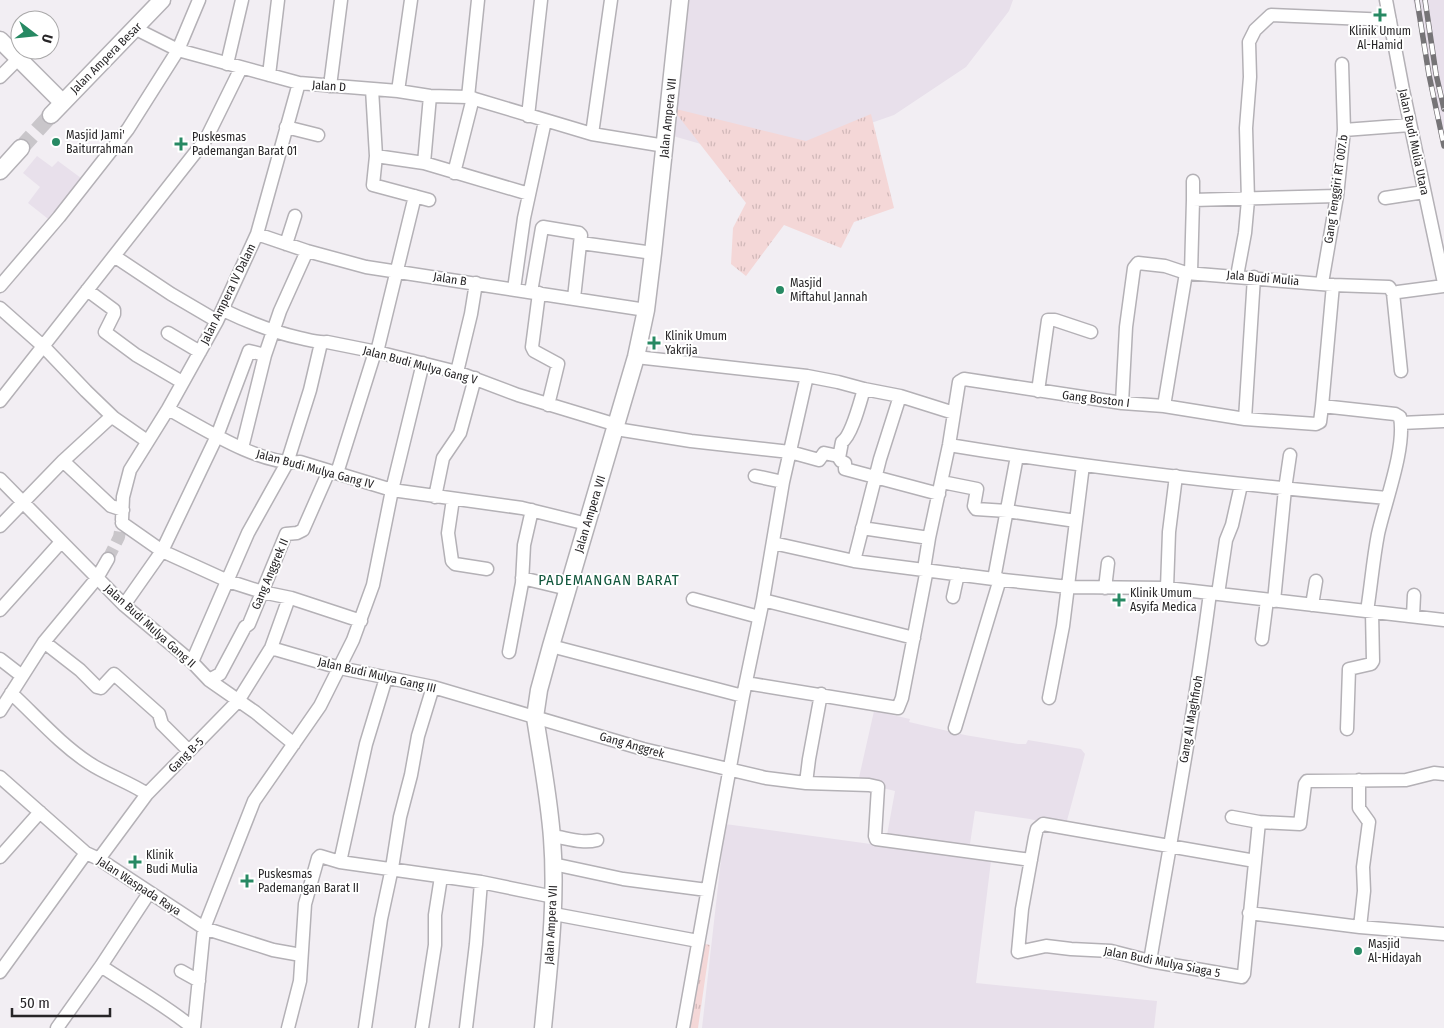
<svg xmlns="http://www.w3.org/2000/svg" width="1444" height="1028" viewBox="0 0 1444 1028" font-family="'Fira Sans Condensed',sans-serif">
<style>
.built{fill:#e8e0eb}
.grass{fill:url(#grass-tufts)}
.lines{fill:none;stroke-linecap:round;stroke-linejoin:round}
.street-tunnel{stroke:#c9c6ca;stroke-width:12;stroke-dasharray:12 6;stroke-linecap:butt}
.secondary-tunnel{stroke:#c9c6ca;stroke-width:16;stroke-dasharray:16 8;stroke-linecap:butt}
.street-casing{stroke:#b4b1b6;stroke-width:15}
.secondary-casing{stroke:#b4b1b6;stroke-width:19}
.street{stroke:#fff;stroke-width:12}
.secondary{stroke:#fff;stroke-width:16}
.rail-casing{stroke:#767477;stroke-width:5.5}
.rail{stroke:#fff;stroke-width:4;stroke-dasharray:11;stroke-linecap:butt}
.poi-dot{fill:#278963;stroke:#fff;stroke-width:2}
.labels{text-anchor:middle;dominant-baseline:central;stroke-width:4;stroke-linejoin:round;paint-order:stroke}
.poi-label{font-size:12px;fill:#272527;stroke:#fff;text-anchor:start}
.street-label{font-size:12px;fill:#272527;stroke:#fff}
.quarter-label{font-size:15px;letter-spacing:1px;fill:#10553b;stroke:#fff}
</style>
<defs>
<pattern id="grass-tufts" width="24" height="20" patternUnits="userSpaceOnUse" patternTransform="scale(1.25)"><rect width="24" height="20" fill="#f4d7d7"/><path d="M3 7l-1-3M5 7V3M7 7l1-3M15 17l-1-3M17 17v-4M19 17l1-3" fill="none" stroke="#d1b8b9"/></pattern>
</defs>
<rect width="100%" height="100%" fill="#f2eef3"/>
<path class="built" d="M 682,0 L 1013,0 L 1009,11 L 966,67 L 894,115 L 788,152 L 722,150 L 673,136 Z
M 1413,0 L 1444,0 L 1444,142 Z
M 37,156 L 52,167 L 58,161 L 85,181 L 52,222 L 28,203 L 40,187 L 23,173 Z
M 874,711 L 910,719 L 909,722 L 965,735 L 1018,744 L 1026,744 L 1028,740 L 1081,749 L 1085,754 L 1065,828 L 1030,819 L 975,811 L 968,857 L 991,861 L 976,983 L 1157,1001 L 1154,1028 L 702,1028 L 725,824 L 885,846 L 895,791 L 858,782 Z"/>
<path class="grass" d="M 672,108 L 806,141 L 871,114 L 894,208 L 854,222 L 841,248 L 784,225 L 746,276 L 731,264 L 733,228 L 746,203 Z
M 700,943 L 710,945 L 698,1028 L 685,1028 Z"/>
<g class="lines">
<path class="street-tunnel" d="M 108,559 L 119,537 L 122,520"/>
<path class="secondary-tunnel" d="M 21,148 L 51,115"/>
<g class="street-casing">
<path id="street" d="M 1386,0 L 1403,90 L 1444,283
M 136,29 L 178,50 L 299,83 L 398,91 L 430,96 L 468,97 L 592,134 L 665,146
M 227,64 L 242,0
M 269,75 L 278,0
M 0,77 L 19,58
M 330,86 L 341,0
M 372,89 L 376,156 L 373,185 L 429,200
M 398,91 L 411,0
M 468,97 L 478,0
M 528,116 L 541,0
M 286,127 L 318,135
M 1344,130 L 1410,125
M 592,134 L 611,0
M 376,156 L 424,163 L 529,194
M 424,163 L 430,96
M 454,173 L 473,98
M 1193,181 L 1193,200
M 1385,198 L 1424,192
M 257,234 L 307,251 L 366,267 L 646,310
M 581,243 L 653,253
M 286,244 L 295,216
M 114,256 L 171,294 L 217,321
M 1191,273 L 1193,200 L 1337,196
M 1237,276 L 1245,233 L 1248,200 L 1246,128 L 1250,77 L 1249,42 L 1255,30 L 1271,15 L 1390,20
M 1322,283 L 1337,196 L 1344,130 L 1342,64
M 0,286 L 59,217 L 128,129 L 178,50 L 199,0
M 514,289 L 524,218 L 545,121
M 87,290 L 114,310 L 114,314 L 105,332 L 136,355 L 182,382
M 531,292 L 542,228 L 543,227 L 579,233 L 581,235 L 574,298
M 1398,292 L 1444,286
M 539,293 L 532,347 L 534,351 L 558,364 L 548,405
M 0,308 L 44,347 L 86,391 L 114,418 L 147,441
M 223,310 C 248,322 273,332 300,338 C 309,340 318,343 327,342 L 377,352 L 457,372 L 518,395 L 617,425
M 168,333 L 200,352
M 377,352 L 415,196
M 636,357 L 807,376 L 838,382 L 864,389 L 900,396 L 954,413
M 457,372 L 471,314 L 476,283
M 864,389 C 860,402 852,435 842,442 L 839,458 L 841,461 L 845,463 L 845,469 L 939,494
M 1038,391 L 1048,320 L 1055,320 L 1091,332
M 0,401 L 206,139 L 241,68
M 1122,403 L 1126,327 L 1134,268 L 1138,263 L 1165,266 L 1186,273
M 1164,406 L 1186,273 L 1333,285 L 1389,287 L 1393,293 L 1401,371
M 1322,406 L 1333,285
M 168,409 C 203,428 261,466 300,462 L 392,490 L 522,508 L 587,524
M 1245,419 L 1254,277
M 1401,423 L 1444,421
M 616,429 L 691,441 L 790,452 L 819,460 L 824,453 L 838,456
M 949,445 C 1094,469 1240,485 1387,498
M 242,448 L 265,355 L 280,311 L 307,251
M 63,461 L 111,506 L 123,510
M 337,473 L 375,352
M 755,476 L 783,482
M 0,479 L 124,605 L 192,662 L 209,680 L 255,712 L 294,744
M 942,482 L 977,489 L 974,506 L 976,509 L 1007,511 L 1076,521
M 435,497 L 443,458 L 460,433 L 475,378
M 453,499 L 448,533 L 452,561 L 455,564 L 487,569
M 122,520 L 123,497 L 130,470 L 168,409 L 217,321 L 257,234 L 299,83
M 122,523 L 162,551 L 228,581 L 262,592 L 291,598 L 361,621
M 0,526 L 63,461 L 112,416
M 862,528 L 929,538
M 773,543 L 854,561 L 994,579 L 1069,587 L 1167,588 L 1444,620
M 854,561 L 880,459 L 900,396
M 924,569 L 929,538 L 949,445 L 959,382 L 964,379 L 1122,403 L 1164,406 L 1245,419 L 1316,424 L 1320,422 L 1322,406 L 1395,414 L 1400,417 C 1406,448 1385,502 1378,534 C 1373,560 1371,586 1367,611
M 522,578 L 568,589
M 994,579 L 1017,456
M 1105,588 L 1108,563
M 1167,588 L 1169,532 L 1176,476
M 1218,594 L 1226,540 L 1232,525 L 1241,485
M 953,597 L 958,574
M 693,599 L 759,617
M 763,600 L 914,638
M 1274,601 L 1285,489 L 1290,455
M 124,605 L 162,551 L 217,436 L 249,351 L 265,355
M 1312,605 L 1316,581
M 0,610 L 61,542
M 1413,616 L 1414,595
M 1262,639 L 1267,600
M 44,642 L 80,670 L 97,687 L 101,688 L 114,674 L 159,714 L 162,724 L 189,751
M 551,646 L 743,696
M 271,648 L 340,668 L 433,687 L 643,749 L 766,778 L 806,783 L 809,759 L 821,694
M 509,652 L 522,583 L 524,545 L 532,510
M 0,659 L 22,676
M 192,662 L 248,533 L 287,463 L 310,390 L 321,343
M 209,680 L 220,674 L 245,627 L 249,624 L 286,534 L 297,533 L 303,530 L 329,471
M 746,683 L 898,708 L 902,698 L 927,569
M 11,693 C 36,716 60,744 89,763 C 107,775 129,782 147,794
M 1049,698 L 1063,626 L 1083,465
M 0,711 L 44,642 L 97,578 L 108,559
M 955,728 L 1000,579
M 1347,729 L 1349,669 L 1371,664 L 1373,661 L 1372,612
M 0,777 L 86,853 L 99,859 L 204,928 L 194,1028
M 1359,780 L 1359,808 L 1369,822 L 1363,867 L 1364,891 L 1360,927
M 806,783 L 869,785 L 878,787 L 875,836 L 876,839 L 1031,860
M 1232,817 L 1259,822
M 552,836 C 567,838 582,844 597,840
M 0,857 L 40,812
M 99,859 L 147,794 L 238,701 L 271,648 L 289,598
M 1255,861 L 1043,824 L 1037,829 L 1035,837 L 1022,909 L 1018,952 L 1046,946 L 1071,949 L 1111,951 L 1150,961 L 1242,977 L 1244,974 L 1259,822 L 1300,824 L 1305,784 L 1307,781 L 1406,780 L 1434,773 L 1444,774
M 340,862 L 366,744 L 386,678
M 553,864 L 623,879 L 707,890
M 1249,913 L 1360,927 L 1444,934
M 554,914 L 698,941
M 301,955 L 273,950 L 204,928 L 254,801 L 320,706 L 353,640 L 373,585 L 392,490 L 423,363
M 1150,961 C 1171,838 1194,716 1210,593
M 101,966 C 132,987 164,1004 193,1028
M 181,971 L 199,981
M 0,972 L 86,853
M 57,1028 L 101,966 L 149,893
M 288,1028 L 300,981 L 305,904 L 318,858 L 320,856 L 340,862 L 481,882 L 554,897
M 365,1028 L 381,919 L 392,868 L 400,817 L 411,775 L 418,736 L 433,687
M 422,1028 L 435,945 L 435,915 L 441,877
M 466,1028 L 476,944 L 481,882
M 683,1028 L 715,849 L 743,696 L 763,600 L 783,482 L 807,376"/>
</g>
<g class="secondary-casing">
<path id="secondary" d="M 0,40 L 62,102
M 51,115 L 162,0
M 0,171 L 21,148
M 543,1028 C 549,965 557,902 552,838 C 549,797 541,757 535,717 L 539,690 L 551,646 L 636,357 L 646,310 L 653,253 L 680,0"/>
</g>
<use href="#street" class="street"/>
<use href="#secondary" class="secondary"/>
<g class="rail-casing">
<path id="rail" d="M 1417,0 L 1429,75 L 1444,146
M 1425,0 L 1436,74 L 1444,109"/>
</g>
<use href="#rail" class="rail"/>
</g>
<g class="poi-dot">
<path d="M1377.5 7.5h5v5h5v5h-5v5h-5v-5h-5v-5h5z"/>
<circle cx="56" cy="142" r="5"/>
<path d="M178.5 136.5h5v5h5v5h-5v5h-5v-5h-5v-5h5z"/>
<circle cx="780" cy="290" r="5"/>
<path d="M651.5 335.5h5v5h5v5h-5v5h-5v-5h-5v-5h5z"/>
<path d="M1116.5 592.5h5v5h5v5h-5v5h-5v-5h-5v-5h5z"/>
<path d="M132.5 854.5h5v5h5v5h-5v5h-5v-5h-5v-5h5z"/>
<path d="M244.5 873.5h5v5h5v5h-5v5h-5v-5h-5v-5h5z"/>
<circle cx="1358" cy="951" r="5"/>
</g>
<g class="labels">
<g class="poi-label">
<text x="1380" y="31" text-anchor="middle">Klinik Umum<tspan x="1380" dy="14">Al-Hamid</tspan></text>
<text x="66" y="135">Masjid Jami'<tspan x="66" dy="14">Baiturrahman</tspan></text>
<text x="192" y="137">Puskesmas<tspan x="192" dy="14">Pademangan Barat 01</tspan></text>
<text x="790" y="283">Masjid<tspan x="790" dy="14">Miftahul Jannah</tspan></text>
<text x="665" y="336">Klinik Umum<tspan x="665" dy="14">Yakrija</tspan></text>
<text x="1130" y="593">Klinik Umum<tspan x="1130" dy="14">Asyifa Medica</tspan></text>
<text x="146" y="855">Klinik<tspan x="146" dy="14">Budi Mulia</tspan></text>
<text x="258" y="874">Puskesmas<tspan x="258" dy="14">Pademangan Barat II</tspan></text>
<text x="1368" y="944">Masjid<tspan x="1368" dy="14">Al-Hidayah</tspan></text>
</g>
<g class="street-label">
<text transform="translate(106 58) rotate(-45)">Jalan Ampera Besar</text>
<text transform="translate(329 86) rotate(4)">Jalan D</text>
<text transform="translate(668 118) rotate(-84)">Jalan Ampera VII</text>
<text transform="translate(1414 142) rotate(78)">Jalan Budi Mulia Utara</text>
<text transform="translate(1336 189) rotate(-82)">Gang Tenggiri RT 007.b</text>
<text transform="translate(1263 278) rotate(5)">Jala Budi Mulia</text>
<text transform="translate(450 279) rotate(9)">Jalan B</text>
<text transform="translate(228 294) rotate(-64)">Jalan Ampera IV Dalam</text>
<text transform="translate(420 365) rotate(15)">Jalan Budi Mulya Gang V</text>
<text transform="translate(1096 399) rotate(7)">Gang Boston I</text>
<text transform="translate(315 469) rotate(15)">Jalan Budi Mulya Gang IV</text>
<text transform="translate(590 514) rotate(-73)">Jalan Ampera VII</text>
<text transform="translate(270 574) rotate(-67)">Gang Anggrek II</text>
<text transform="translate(150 626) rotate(42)">Jalan Budi Mulya Gang II</text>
<text transform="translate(377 675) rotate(13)">Jalan Budi Mulya Gang III</text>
<text transform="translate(1191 719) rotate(-80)">Gang Al Maghfiroh</text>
<text transform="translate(632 745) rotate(16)">Gang Anggrek</text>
<text transform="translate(186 755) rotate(-45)">Gang B-5</text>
<text transform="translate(139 886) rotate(33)">Jalan Waspada Raya</text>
<text transform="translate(551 925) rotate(-87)">Jalan Ampera VII</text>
<text transform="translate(1162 962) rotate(11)">Jalan Budi Mulya Siaga 5</text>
</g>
<g class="quarter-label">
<text x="609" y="580">PADEMANGAN BARAT</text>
</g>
</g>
<g transform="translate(35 35) rotate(106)"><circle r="24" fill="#ffffff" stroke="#a9a8a9"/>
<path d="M0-4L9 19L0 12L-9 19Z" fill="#278963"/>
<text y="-8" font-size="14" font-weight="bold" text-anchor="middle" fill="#272527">U</text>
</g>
<path d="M12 1008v8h98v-8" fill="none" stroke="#272527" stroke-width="2.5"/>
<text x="20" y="1008" font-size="15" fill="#272527" stroke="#ffffff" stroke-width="4" paint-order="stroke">50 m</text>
</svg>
